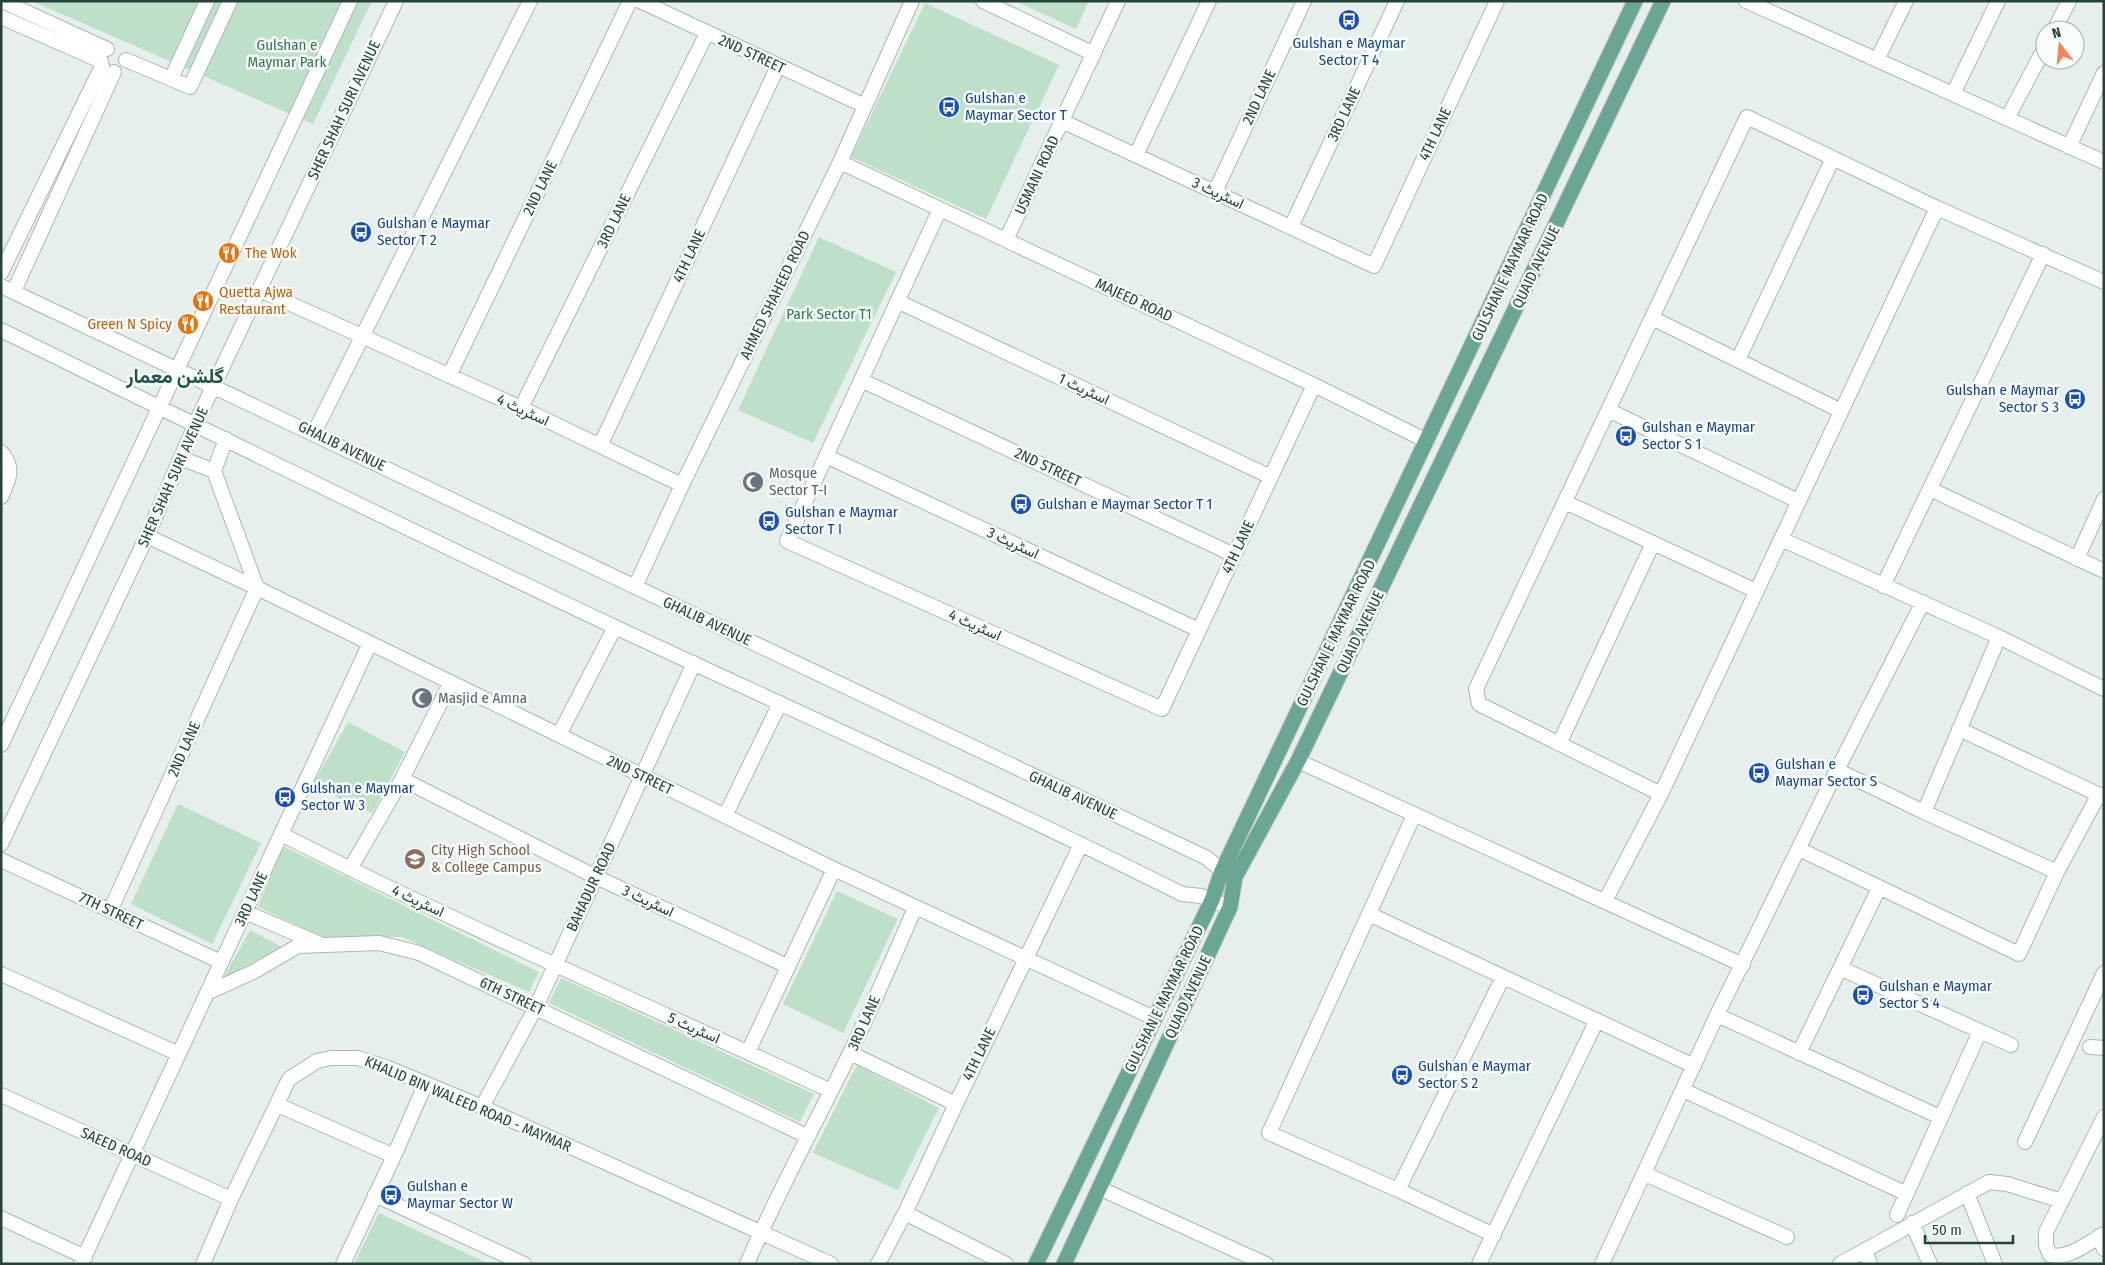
<svg xmlns="http://www.w3.org/2000/svg" width="2105" height="1265" viewBox="0 0 2105 1265" font-family="'Fira Sans Condensed',Vazirmatn,sans-serif">
<style>
.green{fill:#bfe0c8}
.lines{fill:none;stroke-linecap:round;stroke-linejoin:round}
.minor-casing{stroke:#a8b8b2;stroke-width:16}
.major-casing{stroke:#c2cac8;stroke-width:17}
.minor{stroke:#fff;stroke-width:14}
.major{stroke:#6aa596;stroke-width:15}
.labels{text-anchor:middle;dominant-baseline:central;stroke-width:5;stroke-linejoin:round;paint-order:stroke}
.transit-label{font-size:15px;fill:#164399;stroke:#f7fbf9;text-anchor:start}
.park-label{font-size:15px;fill:#2d7a4b;stroke:#f7fbf9}
.street-label{font-size:15px;fill:#24423a;stroke:#f7fbf9}
.food-label{font-size:15px;fill:#c56008;stroke:#f7fbf9;text-anchor:start}
.worship-label{font-size:15px;fill:#5b616d;stroke:#f7fbf9;text-anchor:start}
.education-label{font-size:15px;fill:#785e54;stroke:#f7fbf9;text-anchor:start}
.district-label{font-size:20px;font-weight:bold;fill:#1f5548;stroke:#f7fbf9}
</style>
<rect width="100%" height="100%" fill="#e6efeb"/>
<path class="green" d="M 32,1 L 372,1 L 313,124 Z
M 1015,1 L 1089,1 L 1076,29 Z
M 925,3 L 1059,65 L 986,219 L 851,157 Z
M 819,237 L 896,272 L 813,443 L 738,410 Z
M 348,722 L 405,752 L 372,813 L 312,786 Z
M 178,804 L 261,843 L 212,944 L 131,904 Z
M 283,846 L 539,972 L 529,992 L 402,937 L 323,937 L 258,907 Z
M 837,891 L 898,919 L 843,1033 L 783,1004 Z
M 250,930 L 282,947 L 223,979 Z
M 561,978 L 814,1094 L 800,1122 L 549,1003 Z
M 857,1065 L 939,1108 L 898,1190 L 813,1153 Z
M 379,1213 L 489,1264 L 354,1264 Z"/>
<g class="lines">
<g class="minor-casing">
<path id="minor" d="M 2,1 L 107,49
M 640,1 L 865,106
M 983,1 L 1094,54
M 1746,1 L 2104,162
M 1,17 L 101,61
M 2054,30 L 2069,1
M 126,60 L 190,87 L 230,1
M 1877,60 L 1906,1
M 171,79 L 207,1
M 1953,94 L 1998,1
M 2007,119 L 2045,47
M 1062,121 L 1374,266 L 1497,1
M 2069,147 L 2104,73
M 1136,155 L 1209,1
M 840,162 L 1314,385 L 1427,441
M 1215,192 L 1304,1
M 940,209 L 787,541 L 1162,709 L 1314,385
M 1291,227 L 1397,1
M 1006,240 L 1118,1
M 1,273 L 102,66
M 1,286 L 1207,858 L 1222,871 L 1232,875
M 260,290 L 521,408 L 682,485
M 14,291 L 114,72
M 897,301 L 1271,477
M 1652,318 L 1841,411
M 1,330 C 206,430 410,531 617,628 C 806,716 996,801 1182,894 L 1201,896 L 1230,907
M 1738,360 L 1833,158
M 449,376 L 630,1
M 861,380 L 1234,555
M 521,408 L 707,33
M 1608,410 L 1798,501
M 314,433 L 530,1
M 226,439 L 214,471 L 257,588
M 600,446 L 778,66
M 1,452 C 15,467 9,480 1,497
M 826,456 L 1199,630
M 181,458 L 214,471
M 1930,489 L 2104,571
M 1565,502 L 1756,591
M 147,536 L 257,588 L 834,869 L 1154,1018
M 1781,539 L 1999,637 L 2104,689
M 2077,559 L 2104,499
M 1883,586 L 2043,254
M 635,587 L 682,485 L 840,162 L 912,1
M 1959,729 L 2104,797
M 559,735 L 615,627
M 1559,744 L 1653,543
M 1,745 L 350,1
M 1298,761 L 1743,965
M 1837,770 L 1924,812 L 2057,872
M 402,779 L 596,877 L 787,966
M 1661,794 L 1479,704 L 1476,689 L 1747,117 L 1937,208 L 2104,282
M 1924,812 L 1999,637
M 1414,815 L 1269,1133 L 1398,1190 L 1494,1235
M 725,816 L 780,703
M 281,834 C 461,926 648,1005 831,1091
M 1,844 L 147,536 L 195,425 L 396,1
M 1799,849 L 2019,954 L 2057,872 L 2099,794
M 1,860 L 221,962
M 350,869 L 402,779 L 451,682
M 1605,901 L 1661,794 L 1937,208
M 110,911 L 257,588
M 245,912 L 318,943
M 1369,914 L 1694,1066
M 1840,968 L 2011,1045
M 1,974 L 179,1054
M 207,993 L 255,971 L 298,946 L 379,943 L 419,953 L 807,1136
M 1717,1015 L 1940,1117
M 2090,1047 L 2104,1048
M 748,1052 L 834,869
M 850,1053 L 956,1104
M 1799,1053 L 1879,888
M 1683,1090 L 1905,1193
M 1,1095 L 231,1199
M 278,1105 L 394,1156
M 482,1107 L 536,1007 L 694,663
M 2104,1117 L 2046,1232 L 2046,1245 L 2050,1255 C 2068,1260 2089,1242 2104,1234
M 2025,1142 L 2104,973
M 1645,1174 L 1787,1237
M 1099,1188 L 1266,1264
M 1398,1190 L 1503,977
M 1967,1193 L 1995,1264
M 375,1195 L 524,1264
M 905,1213 L 1006,1264
M 1897,1215 L 1980,1031
M 1,1218 L 85,1257
M 1912,1223 L 1930,1264
M 2099,1236 L 2104,1249
M 1865,1250 L 1870,1264
M 81,1264 L 370,643
M 203,1264 L 231,1199 L 289,1079 L 317,1061 L 331,1058 L 358,1058 L 388,1068 L 482,1107 L 831,1264
M 343,1264 L 394,1156 L 425,1085
M 747,1264 C 778,1191 816,1123 850,1053 C 873,1005 894,956 915,908
M 878,1264 L 905,1213 L 956,1104 L 1081,844
M 1479,1264 L 1597,1020
M 1602,1264 L 1717,1015 L 1837,770 L 1923,602
M 1840,1264 L 1989,1182 L 2007,1184 L 2062,1201"/>
</g>
<g class="major-casing">
<path id="major" d="M 1036,1264 L 1212,900 L 1222,871 L 1635,1
M 1064,1264 L 1230,907 L 1235,877 L 1298,761 L 1663,1"/>
</g>
<use href="#minor" class="minor"/>
<use href="#major" class="major"/>
</g>
<defs>
<g id="bus-disc" transform="scale(1.125)"><circle r="9.5" fill="#1a4fb4" stroke="#f7fbf9"/><path d="M-5-6H5V4H4V6H2V4H-2V6H-4V4H-5ZM-3.5-4V0h7V-4ZM-3.5 1.2v1.5H-2V1.2ZM2 1.2v1.5H3.5V1.2Z" fill="#fff"/></g>
<g id="restaurant-disc" transform="scale(1.125)"><circle r="9.5" fill="#e8710a" stroke="#f7fbf9"/><path d="M-5-6h1v4h1v-4h1v4h1v-4h1v5L-1.5 .5V6h-2V.5L-5-1ZM5-6V6H3V1.5H1.5Q1.5-4 5-6Z" fill="#fff"/></g>
<g id="mosque-disc" transform="scale(1.125)"><circle r="9.5" fill="#6b7280" stroke="#f7fbf9"/><path d="M3.5-4.9A6 6 0 1 0 3.5 4.9A5 5 0 1 1 3.5-4.9Z" fill="#fff"/></g>
<g id="university-disc" transform="scale(1.125)"><circle r="9.5" fill="#8d6e63" stroke="#f7fbf9"/><path d="M0-5L7-2L0 1L-7-2ZM-4 1L0 2.5L4 1V4Q0 6-4 4Z" fill="#fff"/></g>
</defs>
<g fill-rule="evenodd">
<use href="#bus-disc" x="1349" y="20"/>
<use href="#bus-disc" x="949" y="107"/>
<use href="#bus-disc" x="361" y="232"/>
<use href="#restaurant-disc" x="229" y="253"/>
<use href="#restaurant-disc" x="203" y="301"/>
<use href="#restaurant-disc" x="188" y="324"/>
<use href="#bus-disc" x="2075" y="399"/>
<use href="#bus-disc" x="1626" y="436"/>
<use href="#mosque-disc" x="753" y="482"/>
<use href="#bus-disc" x="1021" y="504"/>
<use href="#bus-disc" x="769" y="521"/>
<use href="#mosque-disc" x="422" y="698"/>
<use href="#bus-disc" x="1759" y="773"/>
<use href="#bus-disc" x="285" y="797"/>
<use href="#university-disc" x="415" y="859"/>
<use href="#bus-disc" x="1863" y="995"/>
<use href="#bus-disc" x="1402" y="1075"/>
<use href="#bus-disc" x="391" y="1195"/>
</g>
<g class="labels">
<g class="transit-label">
<text x="1349" y="43" text-anchor="middle">Gulshan e Maymar<tspan x="1349" dy="17">Sector T 4</tspan></text>
<text x="965" y="98">Gulshan e<tspan x="965" dy="17">Maymar Sector T</tspan></text>
<text x="377" y="223">Gulshan e Maymar<tspan x="377" dy="17">Sector T 2</tspan></text>
<text x="2059" y="390" text-anchor="end">Gulshan e Maymar<tspan x="2059" dy="17">Sector S 3</tspan></text>
<text x="1642" y="427">Gulshan e Maymar<tspan x="1642" dy="17">Sector S 1</tspan></text>
<text x="1037" y="504">Gulshan e Maymar Sector T 1</text>
<text x="785" y="512">Gulshan e Maymar<tspan x="785" dy="17">Sector T I</tspan></text>
<text x="1775" y="764">Gulshan e<tspan x="1775" dy="17">Maymar Sector S</tspan></text>
<text x="301" y="788">Gulshan e Maymar<tspan x="301" dy="17">Sector W 3</tspan></text>
<text x="1879" y="986">Gulshan e Maymar<tspan x="1879" dy="17">Sector S 4</tspan></text>
<text x="1418" y="1066">Gulshan e Maymar<tspan x="1418" dy="17">Sector S 2</tspan></text>
<text x="407" y="1186">Gulshan e<tspan x="407" dy="17">Maymar Sector W</tspan></text>
</g>
<g class="park-label">
<text x="287" y="45">Gulshan e<tspan x="287" dy="17">Maymar Park</tspan></text>
<text x="829" y="314">Park Sector T1</text>
</g>
<g class="street-label">
<text transform="translate(752 54) rotate(25)">2ND STREET</text>
<text transform="translate(1259 97) rotate(-65)">2ND LANE</text>
<text transform="translate(344 110) rotate(-65)">SHER SHAH SURI AVENUE</text>
<text transform="translate(1344 114) rotate(-65)">3RD LANE</text>
<text transform="translate(1435 134) rotate(-65)">4TH LANE</text>
<text transform="translate(1037 175) rotate(-65)">USMANI ROAD</text>
<text transform="translate(540 188) rotate(-64)">2ND LANE</text>
<text transform="translate(1218 193) rotate(25)">اسٹریٹ 3</text>
<text transform="translate(614 221) rotate(-64)">3RD LANE</text>
<text transform="translate(689 256) rotate(-65)">4TH LANE</text>
<text transform="translate(1510 267) rotate(-65)">GULSHAN E MAYMAR ROAD</text>
<text transform="translate(1536 267) rotate(-64)">QUAID AVENUE</text>
<text transform="translate(775 295) rotate(-64)">AHMED SHAHEED ROAD</text>
<text transform="translate(1134 300) rotate(25)">MAJEED ROAD</text>
<text transform="translate(1084 389) rotate(25)">اسٹریٹ 1</text>
<text transform="translate(523 410) rotate(25)">اسٹریٹ 4</text>
<text transform="translate(342 446) rotate(26)">GHALIB AVENUE</text>
<text transform="translate(1048 467) rotate(25)">2ND STREET</text>
<text transform="translate(173 477) rotate(-66)">SHER SHAH SURI AVENUE</text>
<text transform="translate(1013 543) rotate(25)">اسٹریٹ 3</text>
<text transform="translate(1238 547) rotate(-65)">4TH LANE</text>
<text transform="translate(707 621) rotate(25)">GHALIB AVENUE</text>
<text transform="translate(975 625) rotate(24)">اسٹریٹ 4</text>
<text transform="translate(1360 632) rotate(-64)">QUAID AVENUE</text>
<text transform="translate(1336 633) rotate(-64)">GULSHAN E MAYMAR ROAD</text>
<text transform="translate(184 749) rotate(-66)">2ND LANE</text>
<text transform="translate(640 775) rotate(26)">2ND STREET</text>
<text transform="translate(1073 795) rotate(25)">GHALIB AVENUE</text>
<text transform="translate(591 887) rotate(-65)">BAHADUR ROAD</text>
<text transform="translate(251 899) rotate(-65)">3RD LANE</text>
<text transform="translate(418 901) rotate(25)">اسٹریٹ 4</text>
<text transform="translate(648 901) rotate(25)">اسٹریٹ 3</text>
<text transform="translate(111 911) rotate(25)">7TH STREET</text>
<text transform="translate(512 996) rotate(25)">6TH STREET</text>
<text transform="translate(1188 997) rotate(-65)">QUAID AVENUE</text>
<text transform="translate(1164 999) rotate(-64)">GULSHAN E MAYMAR ROAD</text>
<text transform="translate(864 1023) rotate(-66)">3RD LANE</text>
<text transform="translate(694 1028) rotate(24)">اسٹریٹ 5</text>
<text transform="translate(979 1054) rotate(-64)">4TH LANE</text>
<text transform="translate(468 1104) rotate(23)">KHALID BIN WALEED ROAD - MAYMAR</text>
<text transform="translate(116 1147) rotate(24)">SAEED ROAD</text>
</g>
<g class="food-label">
<text x="245" y="253">The Wok</text>
<text x="219" y="292">Quetta Ajwa<tspan x="219" dy="17">Restaurant</tspan></text>
<text x="172" y="324" text-anchor="end">Green N Spicy</text>
</g>
<g class="worship-label">
<text x="769" y="473">Mosque<tspan x="769" dy="17">Sector T-I</tspan></text>
<text x="438" y="698">Masjid e Amna</text>
</g>
<g class="education-label">
<text x="431" y="850">City High School<tspan x="431" dy="17">&amp; College Campus</tspan></text>
</g>
<g class="district-label">
<text x="175" y="376">گلشن معمار</text>
</g>
</g>
<rect width="2105" height="1265" fill="none" stroke="#24423a" stroke-width="5"/>
<g transform="translate(2060 45) rotate(344)"><circle r="24" fill="#f7fbf9" stroke="#a3b1ad"/>
<path d="M0-4L9 19L0 12L-9 19Z" fill="#f4845f"/>
<text y="-8" font-size="14" font-weight="bold" text-anchor="middle" fill="#24423a">N</text>
</g>
<path d="M1925 1235v8h88v-8" fill="none" stroke="#24423a" stroke-width="2.5"/>
<text x="1932" y="1235" font-size="15" fill="#24423a" stroke="#f7fbf9" stroke-width="4" paint-order="stroke">50 m</text>
</svg>
